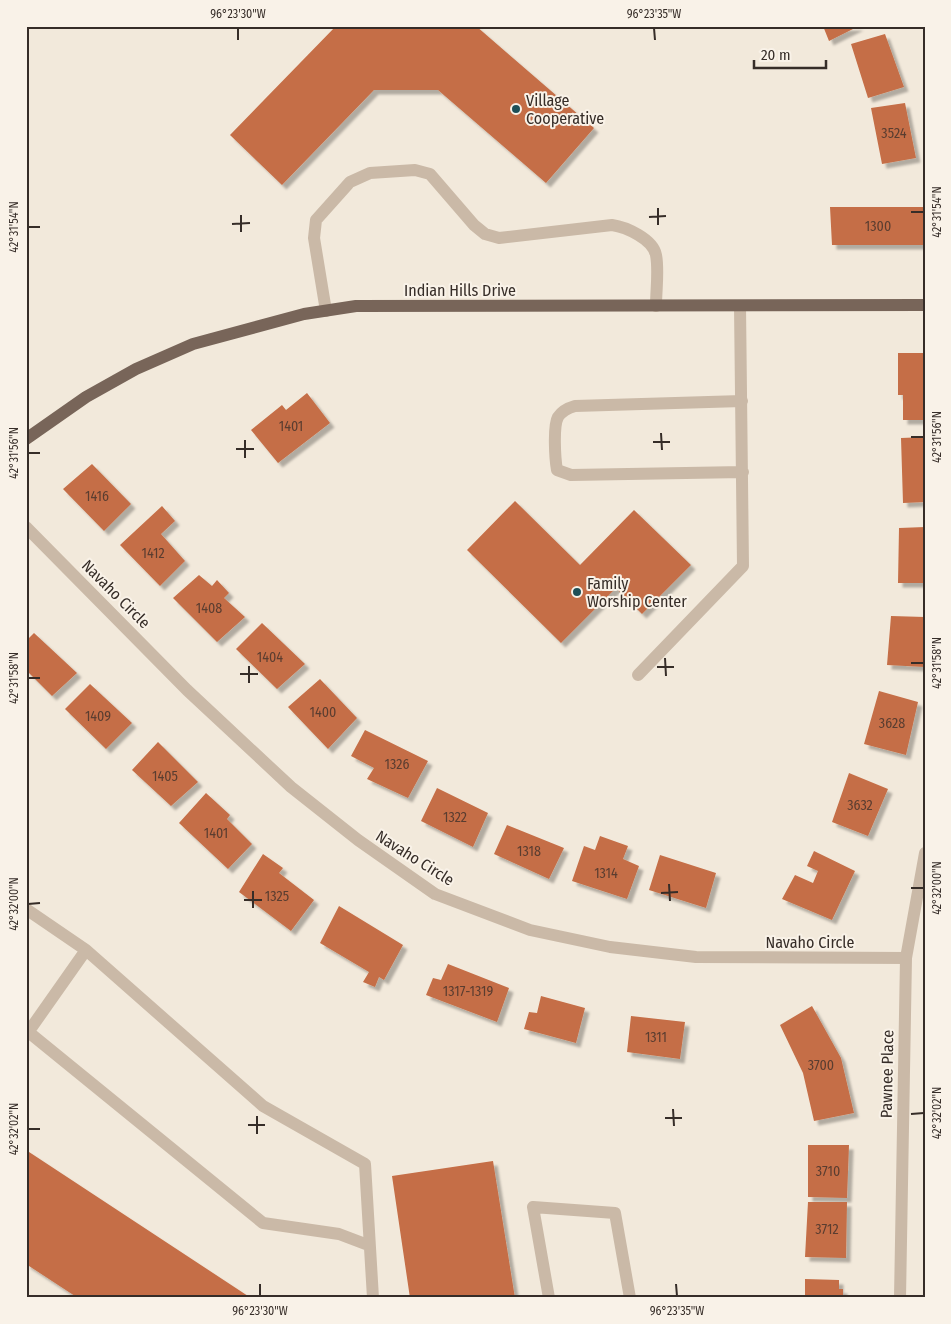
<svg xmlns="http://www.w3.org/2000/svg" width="951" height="1324" viewBox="0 0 951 1324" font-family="'Fira Sans Condensed',sans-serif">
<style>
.building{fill:#c56e46;filter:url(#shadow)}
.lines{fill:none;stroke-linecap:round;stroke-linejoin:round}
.minor{stroke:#cab9a7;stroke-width:12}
.major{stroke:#786559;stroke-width:12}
.ticks{fill:none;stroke:#362d28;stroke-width:2}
.poi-dot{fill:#1e4f57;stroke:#f9f2e8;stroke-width:2}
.labels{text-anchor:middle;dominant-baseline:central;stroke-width:4;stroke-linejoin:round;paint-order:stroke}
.number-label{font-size:14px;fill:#5a3d30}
.poi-label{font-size:16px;fill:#362d28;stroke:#f9f2e8;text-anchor:start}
.street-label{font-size:16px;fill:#362d28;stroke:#f9f2e8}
.neatline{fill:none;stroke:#362d28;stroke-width:2}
.ticks-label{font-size:12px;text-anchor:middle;fill:#362d28}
</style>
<defs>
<filter id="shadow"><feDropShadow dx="4.5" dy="4.5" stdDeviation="1" flood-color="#0004"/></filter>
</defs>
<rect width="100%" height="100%" fill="#f2e9db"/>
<path class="building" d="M 336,26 L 476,26 L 594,128 L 546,183 L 438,90 L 374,90 L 282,185 L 230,135 Z
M 823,26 L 859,26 L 829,41 Z
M 885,34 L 904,87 L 868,98 L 851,44 Z
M 905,103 L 916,158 L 882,164 L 871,108 Z
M 830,207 L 925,207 L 925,245 L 832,245 Z
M 898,353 L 925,353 L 925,420 L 903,420 L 903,395 L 898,395 Z
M 307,393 L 330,423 L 278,463 L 251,430 L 282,405 L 286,410 Z
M 925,437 L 925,502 L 903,503 L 901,438 Z
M 92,464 L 131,504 L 104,531 L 63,489 Z
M 515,501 L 580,565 L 634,510 L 691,565 L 642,614 L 616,588 L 561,643 L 467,550 Z
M 162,506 L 175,521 L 161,534 L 185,561 L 160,586 L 120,545 Z
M 925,527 L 925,583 L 898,583 L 899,528 Z
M 199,575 L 212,586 L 217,580 L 229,593 L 224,598 L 245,617 L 217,642 L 173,598 Z
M 891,616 L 925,617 L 925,667 L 887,665 Z
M 262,623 L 305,664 L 277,689 L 236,649 Z
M 34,633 L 77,673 L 52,696 L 26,670 L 26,641 Z
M 320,679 L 357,718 L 328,749 L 288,707 Z
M 90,684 L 132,723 L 106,749 L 65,709 Z
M 879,691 L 918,702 L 906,755 L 864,744 Z
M 365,730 L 428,761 L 408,798 L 367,779 L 374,768 L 351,756 Z
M 158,742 L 198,782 L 171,806 L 132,770 Z
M 849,773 L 888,789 L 868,836 L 832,822 Z
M 437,788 L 488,813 L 473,847 L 421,821 Z
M 206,793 L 230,815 L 227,819 L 252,844 L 228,869 L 179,823 Z
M 507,825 L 564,848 L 549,879 L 494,854 Z
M 600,836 L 628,846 L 623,859 L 639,866 L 627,899 L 572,881 L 584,846 L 595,850 Z
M 814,851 L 855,871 L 832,920 L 782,899 L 795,875 L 813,883 L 818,871 L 807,866 Z
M 263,854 L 283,868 L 279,873 L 314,900 L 291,931 L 239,892 Z
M 660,855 L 716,873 L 706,908 L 649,890 Z
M 339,906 L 403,945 L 384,980 L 379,977 L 375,987 L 363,982 L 369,972 L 320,943 Z
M 448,964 L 509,988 L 497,1022 L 426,995 L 433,978 L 441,980 Z
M 541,996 L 585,1008 L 576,1043 L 524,1029 L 529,1012 L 537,1013 Z
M 812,1006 L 841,1058 L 854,1113 L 814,1121 L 803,1073 L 780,1025 Z
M 631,1016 L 685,1022 L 680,1059 L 627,1052 Z
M 808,1145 L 849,1145 L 847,1198 L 808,1197 Z
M 26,1150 L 251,1298 L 78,1298 L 26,1264 Z
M 493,1161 L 515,1298 L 410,1298 L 392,1176 Z
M 808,1202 L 847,1202 L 846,1258 L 805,1257 Z
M 805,1279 L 839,1280 L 839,1289 L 843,1289 L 843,1298 L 805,1298 Z"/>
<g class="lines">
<path class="minor" d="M 326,311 L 314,238 L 316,220 L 350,182 L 370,173 L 415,170 L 430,174 L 474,225 L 485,234 L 499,238 L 612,225 C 626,227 653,239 656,255 C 659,270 656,290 656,306
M 742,401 L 575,406 C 568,408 562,411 558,417 C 553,426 555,459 557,470 L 571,475 L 743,472
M 26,527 L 187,690 L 291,787 L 358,840 L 435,894 L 530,930 L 610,947 L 696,957 L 906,958
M 638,675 L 743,566 L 740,306
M 26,909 L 86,950 L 263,1106 L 365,1164 L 373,1298
M 26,1030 L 263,1223 L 339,1234 L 368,1245
M 29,1031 L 86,950
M 549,1298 L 533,1207 L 615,1213 L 630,1298
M 900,1298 L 906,958 L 925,853"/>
<path class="major" d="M 26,439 L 86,397 L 136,369 L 193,344 L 304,314 L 356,306 L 925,305"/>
</g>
<path class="ticks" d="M 238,28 L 238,40M 654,28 L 655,40M 658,208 L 658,225M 911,212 L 924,212M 241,215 L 241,232M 649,217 L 666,216M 232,224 L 250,223M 28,227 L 40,227M 661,433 L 662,450M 911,437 L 924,437M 245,440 L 245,458M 653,442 L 670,442M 236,449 L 254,449M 28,453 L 40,453M 665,658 L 666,676M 911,663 L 924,663M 249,666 L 249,683M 657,667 L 674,667M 240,674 L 258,674M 28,678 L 40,678M 669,884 L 670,901M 911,888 L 924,888M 253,891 L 253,908M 661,893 L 678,892M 244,900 L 262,900M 28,904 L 40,903M 673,1109 L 674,1126M 911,1114 L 924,1113M 257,1116 L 257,1134M 665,1118 L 682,1118M 248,1125 L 265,1125M 28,1129 L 40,1129M 260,1284 L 260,1296M 676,1284 L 677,1296"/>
<g class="poi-dot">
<circle cx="516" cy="109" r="5"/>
<circle cx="577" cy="592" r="5"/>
</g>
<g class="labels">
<g class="number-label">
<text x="894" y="133">3524</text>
<text x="878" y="226">1300</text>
<text x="291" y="426">1401</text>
<text x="97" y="496">1416</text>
<text x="153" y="553">1412</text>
<text x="209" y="608">1408</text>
<text x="270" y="657">1404</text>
<text x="323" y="712">1400</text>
<text x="98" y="716">1409</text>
<text x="892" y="723">3628</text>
<text x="397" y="764">1326</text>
<text x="165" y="776">1405</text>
<text x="860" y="805">3632</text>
<text x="455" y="817">1322</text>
<text x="216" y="833">1401</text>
<text x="529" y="851">1318</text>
<text x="606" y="873">1314</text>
<text x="277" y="896">1325</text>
<text x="468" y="991">1317-1319</text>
<text x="656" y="1037">1311</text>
<text x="821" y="1065">3700</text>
<text x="828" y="1171">3710</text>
<text x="827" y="1229">3712</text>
</g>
<g class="poi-label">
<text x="526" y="100">Village<tspan x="526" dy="18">Cooperative</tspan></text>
<text x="587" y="583">Family<tspan x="587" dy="18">Worship Center</tspan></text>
</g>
<g class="street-label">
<text x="460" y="290">Indian Hills Drive</text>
<text transform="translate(116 594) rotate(45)">Navaho Circle</text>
<text transform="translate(415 858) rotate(32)">Navaho Circle</text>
<text x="810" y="942">Navaho Circle</text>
<text transform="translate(887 1074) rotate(-89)">Pawnee Place</text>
</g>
</g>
<rect width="951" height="1324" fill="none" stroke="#f9f2e8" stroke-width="55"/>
<path d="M754 60v8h72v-8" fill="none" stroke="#362d28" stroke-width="2.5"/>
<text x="761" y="60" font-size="15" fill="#362d28" stroke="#f9f2e8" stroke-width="4" paint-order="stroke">20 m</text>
<rect x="28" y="28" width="896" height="1268" class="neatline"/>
<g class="ticks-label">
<text x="238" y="18">96°23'30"W</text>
<text x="654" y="18">96°23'35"W</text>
<text transform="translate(937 212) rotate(-90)" y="4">42°31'54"N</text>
<text transform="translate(14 227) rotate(-90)" y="4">42°31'54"N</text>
<text transform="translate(937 437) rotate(-90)" y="4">42°31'56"N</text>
<text transform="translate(14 453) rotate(-90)" y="4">42°31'56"N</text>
<text transform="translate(937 663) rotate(-90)" y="4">42°31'58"N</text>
<text transform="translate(14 678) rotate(-90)" y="4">42°31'58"N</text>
<text transform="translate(937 888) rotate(-90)" y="4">42°32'00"N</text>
<text transform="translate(14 904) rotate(-90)" y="4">42°32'00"N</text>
<text transform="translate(937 1113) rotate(-90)" y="4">42°32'02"N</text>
<text transform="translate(14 1129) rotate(-90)" y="4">42°32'02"N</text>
<text x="260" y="1315">96°23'30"W</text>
<text x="677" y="1315">96°23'35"W</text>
</g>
</svg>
